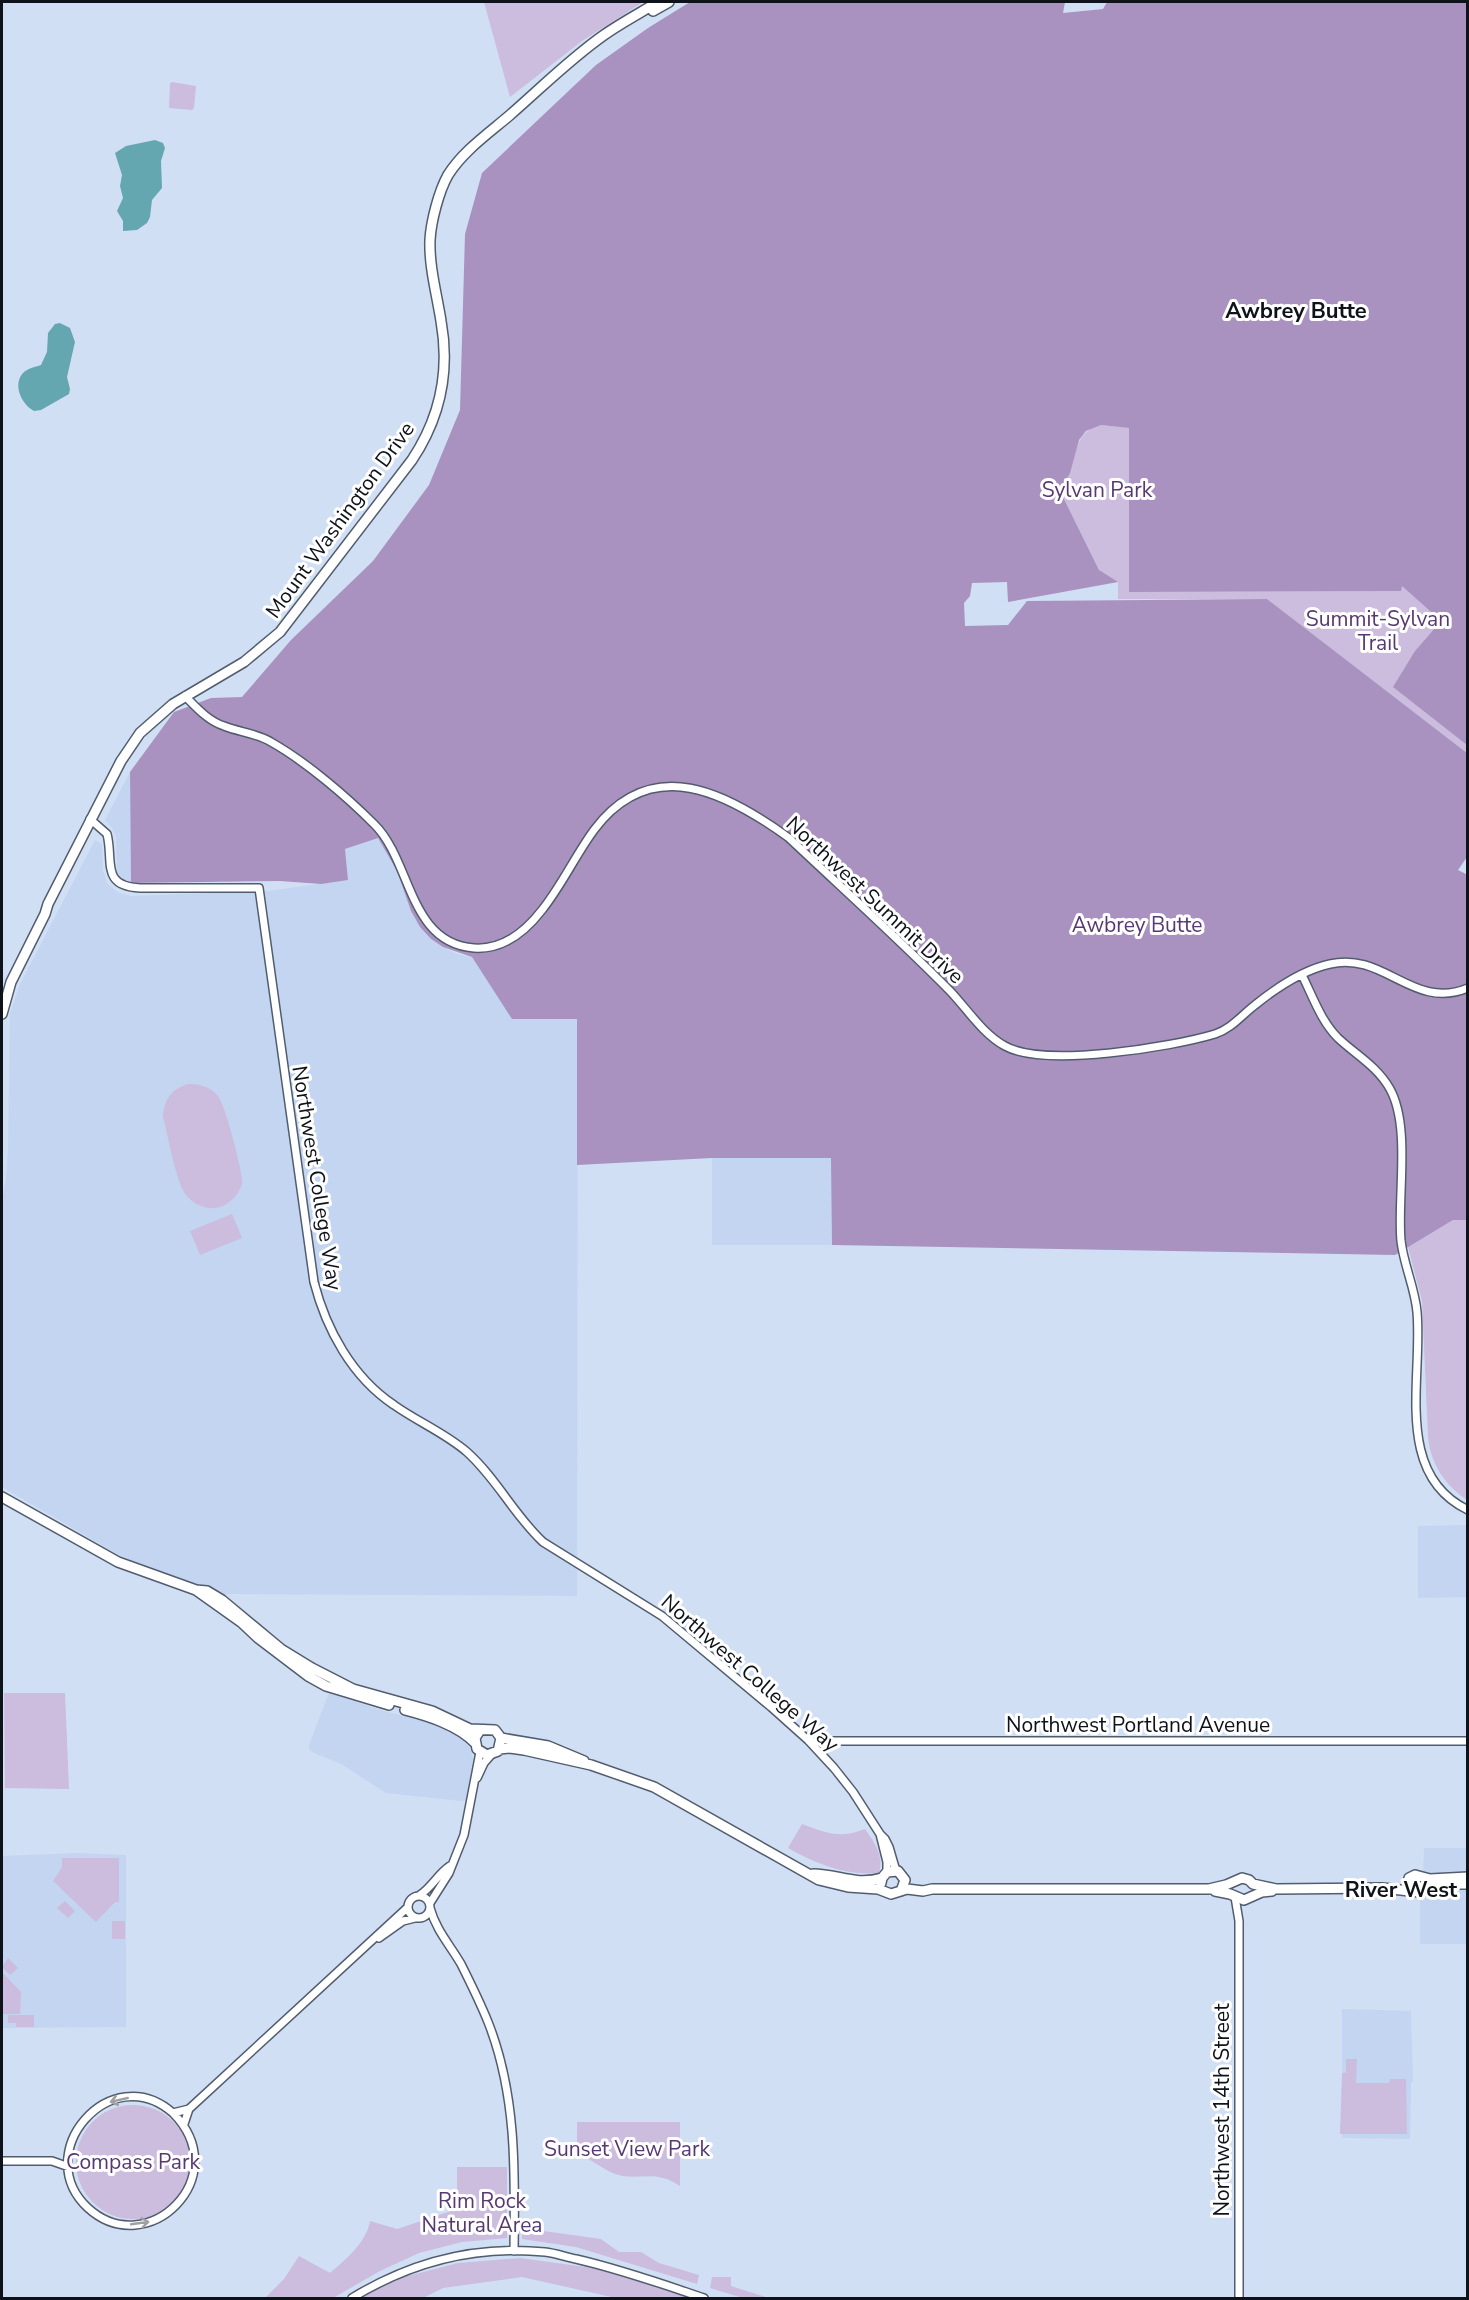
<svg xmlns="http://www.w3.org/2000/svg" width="1469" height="2300" viewBox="0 0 1469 2300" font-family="'Nunito Sans',sans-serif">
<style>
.built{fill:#c3d5f0}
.green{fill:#ccbcde}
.forest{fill:#a992c0}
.water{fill:#64a7b1}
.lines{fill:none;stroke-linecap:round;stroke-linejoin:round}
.minor-casing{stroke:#515d6f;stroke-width:10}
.major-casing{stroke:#515d6f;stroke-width:12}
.minor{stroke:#fff;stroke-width:7}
.major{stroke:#fff;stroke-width:9}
.oneway{stroke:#9fa0a3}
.labels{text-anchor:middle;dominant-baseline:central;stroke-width:6;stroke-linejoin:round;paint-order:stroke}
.park-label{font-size:21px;fill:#573872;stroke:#fff}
.street-label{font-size:21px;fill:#0e1219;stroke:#fff}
.neighbourhood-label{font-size:22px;font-weight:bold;fill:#0e1219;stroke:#fff}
</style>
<rect width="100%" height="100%" fill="#d1dff4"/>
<path class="built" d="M 130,772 L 131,883 L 122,880 L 117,874 L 116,837 L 112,828 L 105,820 Z
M 378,838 L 397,871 L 411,911 L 420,927 L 431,939 L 443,947 L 457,954 L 472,957 L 512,1018 L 578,1018 L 577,1596 L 220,1594 L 197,1584 L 146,1567 L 117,1554 L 2,1487 L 2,1202 L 6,1178 L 8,1151 L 10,1013 L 20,984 L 95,840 L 102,844 L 103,870 L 107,883 L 117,892 L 131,896 L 267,891 L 348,880 L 345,849 Z
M 712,1158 L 832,1158 L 832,1245 L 712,1245 Z
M 1467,1525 L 1467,1597 L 1418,1598 L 1418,1526 Z
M 329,1693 L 384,1711 L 433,1724 L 462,1738 L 470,1747 L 473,1759 L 466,1800 L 461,1801 L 386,1793 L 341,1764 L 312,1752 L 309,1749 L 309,1745 Z
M 1424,1848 L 1467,1848 L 1467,1874 L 1429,1878 L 1423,1874 Z
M 77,1853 L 126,1855 L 126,2027 L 2,2028 L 2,1856 Z
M 1467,1886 L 1467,1944 L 1420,1944 L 1420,1895 L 1435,1887 Z
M 1342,2009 L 1411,2011 L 1413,2081 L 1411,2083 L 1410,2139 L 1342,2138 Z"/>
<path class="green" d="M 484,2 L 643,2 L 582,41 L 510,97 Z
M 172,82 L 196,86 L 194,108 L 192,110 L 169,108 L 170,83 Z
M 1101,425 L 1129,428 L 1130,592 L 1401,591 L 1401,585 L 1441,621 L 1415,651 L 1467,745 L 1467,753 L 1267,599 L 1118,599 L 1118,582 L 1105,582 L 1060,491 C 1075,467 1071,431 1101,425 Z
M 189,1084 C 201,1084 210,1087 218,1096 C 225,1104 244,1175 242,1184 C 239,1194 230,1204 220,1207 C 207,1211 191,1204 184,1192 C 175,1177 168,1135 163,1117 C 164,1099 172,1088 189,1084 Z
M 232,1214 L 242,1238 L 200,1255 L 190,1231 Z
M 1453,1220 L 1467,1220 L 1467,1500 C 1445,1485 1431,1465 1428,1437 L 1422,1301 L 1408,1247 Z
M 4,1693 L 65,1693 L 69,1789 L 5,1788 Z
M 802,1824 C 826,1833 840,1839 865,1829 C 875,1843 884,1856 879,1873 C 846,1876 816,1864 788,1848 Z
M 62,1858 L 119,1858 L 119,1902 L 115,1902 L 96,1922 L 53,1881 L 62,1867 Z
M 65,1901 L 75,1911 L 68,1918 L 57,1908 Z
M 112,1921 L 125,1921 L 125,1939 L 112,1939 Z
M 8,1958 L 18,1968 L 10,1975 L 2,1967 Z
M 2,1972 L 21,1992 L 20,2014 L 2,2014 Z
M 8,2015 L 34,2015 L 34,2027 L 16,2027 L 16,2023 L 8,2023 Z
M 1346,2059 L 1357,2059 L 1356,2083 L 1389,2083 L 1390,2079 L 1406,2079 L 1407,2134 L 1340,2134 L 1342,2073 L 1349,2072 L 1346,2072 Z
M76 2162a57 57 0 1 1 114 0a57 57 0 1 1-114 0Z
M 577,2122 L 680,2122 L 680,2186 C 653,2168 639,2182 615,2174 C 601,2169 592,2158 577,2155 Z
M 457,2167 L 507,2167 L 507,2238 L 462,2242 L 419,2253 L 380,2271 L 333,2298 L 265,2298 L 284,2279 L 299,2256 L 330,2273 C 346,2259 366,2243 370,2221 L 397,2229 L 457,2209 Z
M 522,2228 L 601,2239 L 619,2252 L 641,2252 L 659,2263 L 699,2275 L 697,2284 L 576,2247 L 522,2239 Z
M 520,2258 L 593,2268 L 686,2296 L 685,2298 L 616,2298 L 522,2277 L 443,2288 L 423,2298 L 362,2298 L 392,2280 L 458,2263 Z
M 712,2277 L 731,2277 L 731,2286 L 769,2298 L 743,2298 L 710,2288 Z"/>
<path class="forest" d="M 690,2 L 1065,2 L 1063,13 L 1103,9 L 1107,2 L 1467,2 L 1467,745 L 1393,687 L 1415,651 L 1441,621 L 1402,586 L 1401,591 L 1129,592 L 1129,428 L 1101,425 L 1086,431 L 1079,440 L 1070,473 L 1060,491 L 1099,570 L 1118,582 L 1008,602 L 1007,582 L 972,583 L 970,596 L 964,603 L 965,626 L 1008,625 L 1027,601 L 1267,599 L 1467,753 L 1467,857 L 1458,870 L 1468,875 L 1467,1220 L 1453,1220 L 1395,1255 L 832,1245 L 831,1158 L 712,1158 L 577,1165 L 577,1019 L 512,1019 L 472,957 L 443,947 L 431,939 L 420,927 L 411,911 L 397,871 L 378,838 L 345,849 L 348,880 L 321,884 L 280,881 L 131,883 L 130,772 L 174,712 L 211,698 L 242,697 L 291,640 L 373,561 L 429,485 L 460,410 L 465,234 L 482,173 L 596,65 L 648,28 Z"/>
<path class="water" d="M 155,140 L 163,143 L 165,148 L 161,161 L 162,188 L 152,200 L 150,217 L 147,223 L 137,230 L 123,231 L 123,221 L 117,211 L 123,198 L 120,186 L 122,175 L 115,153 L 126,146 Z
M 60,323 L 70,328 L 75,342 L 67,377 L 70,389 L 69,394 L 41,410 L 34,411 C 22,405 12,385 23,373 C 28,368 35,367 41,365 L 47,352 L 48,333 L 55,324 Z"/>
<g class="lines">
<g class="minor-casing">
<path id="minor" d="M 185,696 C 196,707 208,721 224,726 C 239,732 256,733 271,742 C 305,761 346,796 374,824 C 412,861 408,943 474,948 C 503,950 525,932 542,910 C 562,885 575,856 594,830 C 652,753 727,793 789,838 C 843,889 899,939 950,991 C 967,1009 983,1034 1005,1046 C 1044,1068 1172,1047 1215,1034 C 1231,1029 1242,1015 1255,1005 C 1276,988 1303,970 1330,964 C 1384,951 1413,1011 1468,988
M 90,819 L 107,834 C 114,861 100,886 140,888 L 259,888 L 314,1282 C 326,1329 352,1377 394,1405 C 418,1422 445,1433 467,1452 C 497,1479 514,1515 543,1542 L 662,1616 L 771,1707 L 809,1741 L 834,1768 L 853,1792 L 880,1834 L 885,1839 L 889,1847 L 896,1871
M 1302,975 C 1313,997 1321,1021 1338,1038 C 1356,1055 1377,1066 1390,1089 C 1411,1127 1397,1197 1401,1241 C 1404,1266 1415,1288 1417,1312 C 1423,1378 1393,1474 1468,1510
M 809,1741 L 1468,1741
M 477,1778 L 484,1763 L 491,1755
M 880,1834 L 887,1862 L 887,1872
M 420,1895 C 432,1887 438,1874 450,1866
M408 1907a11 11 0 1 1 22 0a11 11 0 1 1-22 0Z
M 1235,1897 L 1239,1921 L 1239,2298
M 430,1903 L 449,1873 L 464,1835 L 480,1752
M 430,1908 C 436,1930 450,1945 461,1964 C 470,1982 480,2002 488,2022 C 517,2095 515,2173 514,2251
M 379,1938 L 403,1921 L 415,1918
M 173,2113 C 236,2177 147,2262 88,2208 C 29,2153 111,2058 173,2113 L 189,2109
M 184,2124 L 189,2109 L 407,1908
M 2,2161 L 52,2161 L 69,2167
M 352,2298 C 411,2262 475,2245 545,2252 C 555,2253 566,2257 576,2259 C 620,2269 662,2284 704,2298"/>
</g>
<g class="major-casing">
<path id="major" d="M 653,11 L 669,2
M 2,1014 L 11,982 L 45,914 L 48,904 L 121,761 L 140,733 L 173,704 L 244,662 L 280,632 L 412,460 C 440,418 450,371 441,321 C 437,295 429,267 430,240 C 431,221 439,191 448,175 C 463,151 489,133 510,115 C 541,88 571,58 604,35 C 621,23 640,13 658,2
M 2,1497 L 118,1562 L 196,1590 L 207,1591 L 222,1600 L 281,1649 L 312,1668 L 353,1689 L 432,1711 L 470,1729 L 495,1730 L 501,1738 L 498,1751 L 487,1755 L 477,1749 L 475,1738 L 480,1730
M 196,1590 L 241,1622 L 258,1638 L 308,1676 L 326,1686 L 389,1705
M 405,1710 C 428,1716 458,1725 475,1743
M 501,1738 L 548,1746 L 584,1761
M 499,1749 L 510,1748 L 524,1750 L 591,1765 L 654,1787 L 819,1880 L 848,1887 L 878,1889 L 891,1894 L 907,1889 L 923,1891 L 932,1889 L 1209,1889 L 1226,1885 L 1242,1878 L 1249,1880 L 1253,1884 L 1276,1889 L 1382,1888 L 1419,1892 L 1442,1884 L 1468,1884
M 813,1874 C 838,1874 855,1886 882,1878
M 881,1883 L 882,1878 L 887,1872 L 898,1871 L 905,1880 L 901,1891
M 1410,1890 L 1408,1884 L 1409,1878 L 1415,1875 L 1430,1879 L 1468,1877
M 1215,1891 L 1230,1894 L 1244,1900 L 1262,1892 L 1272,1891"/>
</g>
<use href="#minor" class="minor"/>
<use href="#major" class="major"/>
</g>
<defs><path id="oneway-shaft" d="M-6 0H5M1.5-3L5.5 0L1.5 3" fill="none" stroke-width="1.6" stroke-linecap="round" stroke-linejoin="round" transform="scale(1.5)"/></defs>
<g class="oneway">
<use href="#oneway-shaft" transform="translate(119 2100) rotate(167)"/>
<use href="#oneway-shaft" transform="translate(140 2223) rotate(-8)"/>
</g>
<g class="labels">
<g class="park-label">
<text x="1097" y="490">Sylvan Park</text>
<text x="1378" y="619">Summit-Sylvan<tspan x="1378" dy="24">Trail</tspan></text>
<text x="1137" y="925">Awbrey Butte</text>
<text x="627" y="2149">Sunset View Park</text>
<text x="133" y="2162">Compass Park</text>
<text x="482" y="2201">Rim Rock<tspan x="482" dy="24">Natural Area</tspan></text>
</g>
<g class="street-label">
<text transform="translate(340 520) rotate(-54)">Mount Washington Drive</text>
<text transform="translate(875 900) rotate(43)">Northwest Summit Drive</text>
<text transform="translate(317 1178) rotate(81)">Northwest College Way</text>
<text transform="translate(750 1673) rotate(41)">Northwest College Way</text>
<text x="1138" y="1725">Northwest Portland Avenue</text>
<text transform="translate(1222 2110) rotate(-90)">Northwest 14th Street</text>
</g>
<g class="neighbourhood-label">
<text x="1296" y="311">Awbrey Butte</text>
<text x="1401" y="1890">River West</text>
</g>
</g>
<rect width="1469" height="2300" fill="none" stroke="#0e1219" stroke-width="6"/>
</svg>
